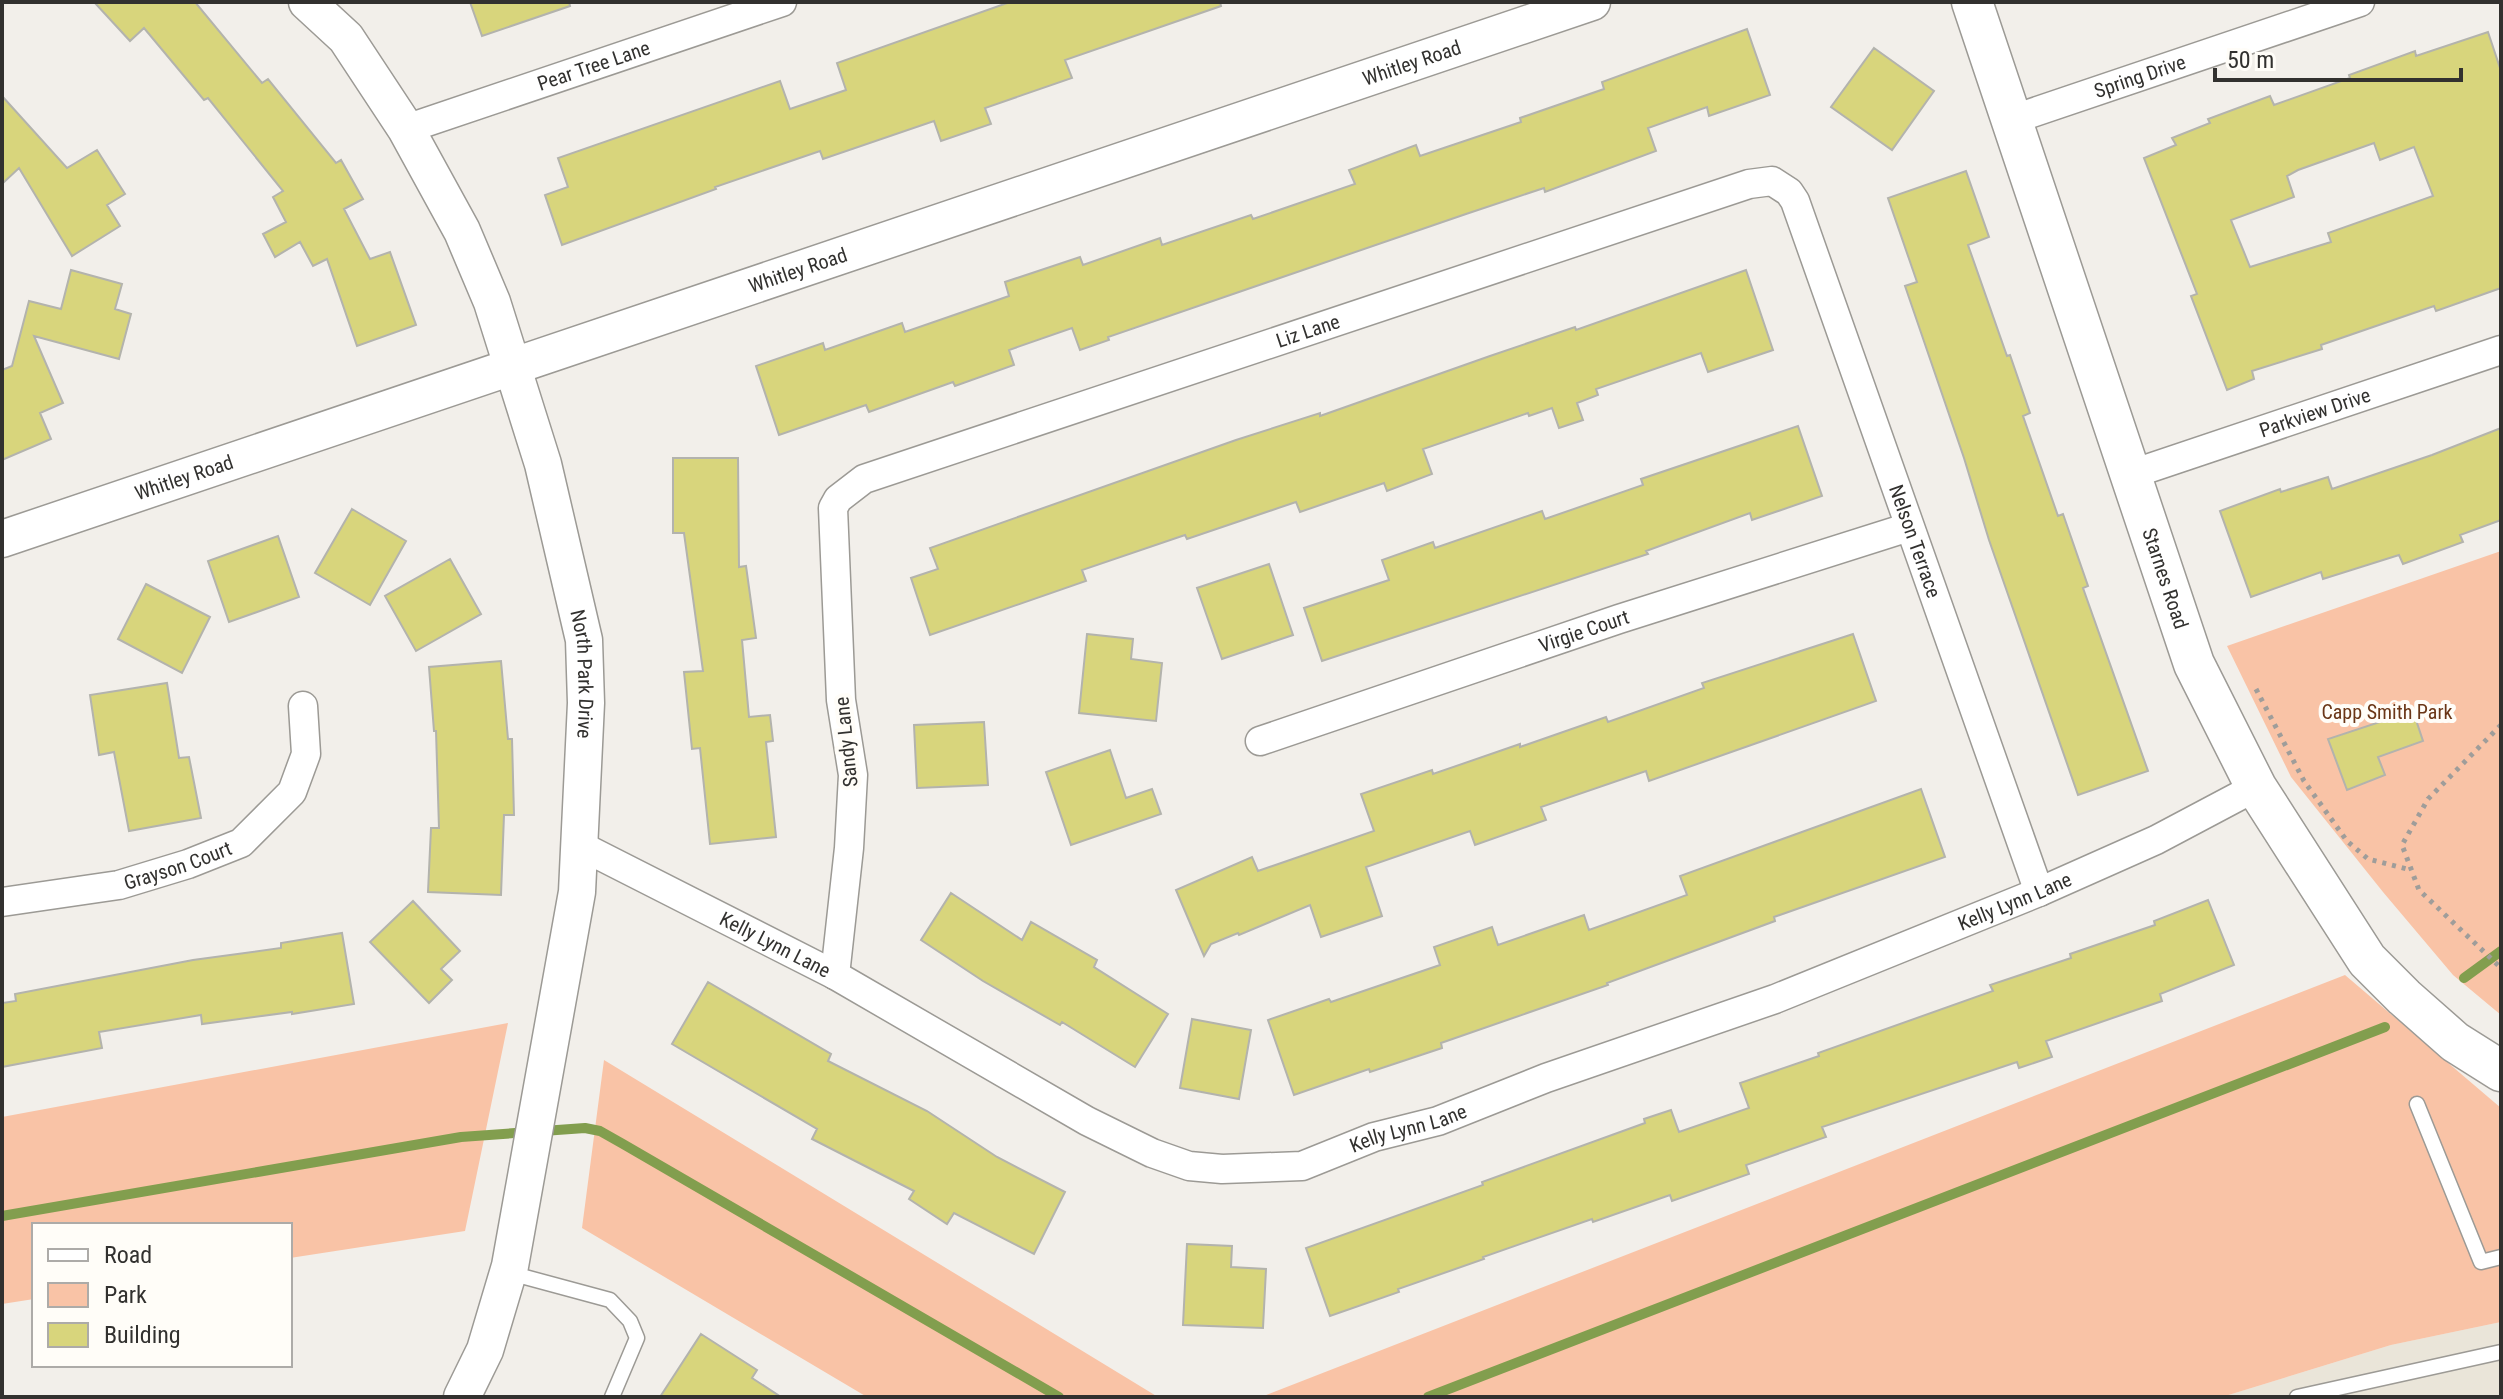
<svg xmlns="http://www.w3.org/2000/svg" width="2503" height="1399" viewBox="0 0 2503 1399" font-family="'Roboto Condensed',sans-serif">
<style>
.built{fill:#eae5d9}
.green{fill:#f9c3a6}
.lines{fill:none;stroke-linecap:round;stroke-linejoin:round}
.stream{stroke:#829e4e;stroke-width:10}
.building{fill:#d8d57c;stroke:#b3b3ad;stroke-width:2;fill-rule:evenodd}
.service-casing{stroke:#9c9a95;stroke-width:17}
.minor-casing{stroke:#9c9a95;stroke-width:31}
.tertiary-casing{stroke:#9c9a95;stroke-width:39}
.secondary-casing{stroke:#9c9a95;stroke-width:43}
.path{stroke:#9f9d9a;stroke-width:5;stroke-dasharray:4 6;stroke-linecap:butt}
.service{stroke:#fff;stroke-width:14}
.minor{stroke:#fff;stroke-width:28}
.tertiary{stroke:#fff;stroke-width:36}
.secondary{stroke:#fff;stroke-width:40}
.labels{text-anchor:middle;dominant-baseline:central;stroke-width:8;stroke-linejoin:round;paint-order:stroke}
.street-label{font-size:20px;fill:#32312f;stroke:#fffdf8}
.park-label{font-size:20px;fill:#6a3617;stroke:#fffdf8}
</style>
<rect width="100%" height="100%" fill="#f2efea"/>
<path class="built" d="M 2501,1322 L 2501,1397 L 2222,1397 L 2391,1345 Z"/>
<path class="green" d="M 2501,551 L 2501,1015 L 2453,975 L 2383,892 L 2291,777 L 2227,646 Z
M 2345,975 L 2501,1108 L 2501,1322 L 2391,1345 L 2222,1397 L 1261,1397 Z
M 508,1023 L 465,1231 L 290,1258 L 290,1225 L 34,1225 L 34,1299 L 2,1304 L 2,1117 Z
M 604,1060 L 1158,1397 L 867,1397 L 582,1228 Z"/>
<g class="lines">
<path class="stream" d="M 2464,978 L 2501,951
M 2,1216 L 461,1137 L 585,1128 L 600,1131 L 623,1144 L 1059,1397
M 1428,1397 L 2385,1027"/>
</g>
<path class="building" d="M 94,2 L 195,2 L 262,83 L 268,79 L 336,163 L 341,160 L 363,199 L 344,209 L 370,259 L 390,252 L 416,325 L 357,346 L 327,259 L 313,266 L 300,242 L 275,257 L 263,234 L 286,222 L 273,197 L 283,191 L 208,98 L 204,100 L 144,28 L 130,41 Z
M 470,2 L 569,2 L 570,6 L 482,36 Z
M 1010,2 L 1220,2 L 1221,6 L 1065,60 L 1072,78 L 985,108 L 991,124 L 941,141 L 934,121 L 823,159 L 820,151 L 715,187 L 716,189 L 562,245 L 545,195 L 568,187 L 558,158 L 780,81 L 790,109 L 846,90 L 837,63 Z
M 1747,29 L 1770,95 L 1709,116 L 1707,107 L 1648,128 L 1656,151 L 1545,192 L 1544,188 L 1466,214 L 1108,337 L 1109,340 L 1080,350 L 1072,328 L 1009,350 L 1014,365 L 955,386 L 953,382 L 869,412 L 866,405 L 779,435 L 756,366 L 823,343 L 825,350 L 902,323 L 905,332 L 1009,296 L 1005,282 L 1080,257 L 1083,265 L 1160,238 L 1162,245 L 1251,215 L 1253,219 L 1355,184 L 1349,170 L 1416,145 L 1420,156 L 1521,122 L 1520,118 L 1604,89 L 1602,82 Z
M 2488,32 L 2501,71 L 2501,288 L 2436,311 L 2434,306 L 2321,345 L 2322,349 L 2252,371 L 2254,379 L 2227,390 L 2191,296 L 2197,294 L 2144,158 L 2176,145 L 2172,138 L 2210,123 L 2208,119 L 2270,96 L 2274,105 L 2350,78 L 2349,75 L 2415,51 L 2416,56 ZM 2374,143 L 2380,160 L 2414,147 L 2433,196 L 2328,233 L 2331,242 L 2250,267 L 2231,220 L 2294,197 L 2287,176 L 2298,170 Z
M 1874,48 L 1934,91 L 1892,150 L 1831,107 Z
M 2,96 L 67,168 L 97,150 L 125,194 L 107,205 L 120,226 L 72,256 L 19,168 L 2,184 Z
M 1966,171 L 1989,237 L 1968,245 L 2007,356 L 2010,355 L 2030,413 L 2023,416 L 2058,516 L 2063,514 L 2088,586 L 2083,588 L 2148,771 L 2078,795 L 1989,540 L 1964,458 L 1905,286 L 1917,282 L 1888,198 Z
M 71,270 L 122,284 L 115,309 L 131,314 L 119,359 L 34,336 L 63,403 L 40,413 L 51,439 L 2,460 L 2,370 L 12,366 L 29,301 L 61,309 Z
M 1746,270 L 1773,350 L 1708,372 L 1701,353 L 1596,389 L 1598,395 L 1577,403 L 1583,420 L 1559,428 L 1552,408 L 1529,416 L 1528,413 L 1423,449 L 1432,474 L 1387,491 L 1384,483 L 1300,512 L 1296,502 L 1187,539 L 1185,535 L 1082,570 L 1086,581 L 930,635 L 911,578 L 938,569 L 930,548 L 1236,440 L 1320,413 L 1320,416 L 1490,356 L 1575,327 L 1576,330 Z
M 1798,426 L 1822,496 L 1752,520 L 1750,513 L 1646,551 L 1648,554 L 1322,661 L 1304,608 L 1389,580 L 1382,560 L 1433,542 L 1435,548 L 1542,511 L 1545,519 L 1643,485 L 1641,479 Z
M 2501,428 L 2501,520 L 2460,535 L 2463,542 L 2403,564 L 2399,555 L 2323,579 L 2321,572 L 2251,597 L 2220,511 L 2280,489 L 2281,492 L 2328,477 L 2332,489 L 2432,455 Z
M 673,458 L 738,458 L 739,567 L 746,566 L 756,638 L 742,640 L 749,717 L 770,715 L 773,741 L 766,742 L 776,837 L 710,844 L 700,748 L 692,749 L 684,672 L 703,671 L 684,533 L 673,533 Z
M 352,509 L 406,541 L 370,605 L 315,573 Z
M 278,536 L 299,597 L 229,622 L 208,561 Z
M 450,559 L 481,614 L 416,651 L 385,596 Z
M 1269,564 L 1293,635 L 1222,659 L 1197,588 Z
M 146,584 L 210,617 L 182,673 L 118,639 Z
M 1087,634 L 1133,639 L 1131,659 L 1162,663 L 1156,721 L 1079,713 Z
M 1853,634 L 1876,701 L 1649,781 L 1646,771 L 1541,807 L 1546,820 L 1475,845 L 1470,831 L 1366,867 L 1382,916 L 1321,937 L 1310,905 L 1239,935 L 1238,933 L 1211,944 L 1204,956 L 1176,890 L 1252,857 L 1258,871 L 1374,831 L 1361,794 L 1432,770 L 1433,774 L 1520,744 L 1520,747 L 1606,717 L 1608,722 L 1704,688 L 1702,683 Z
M 501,661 L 508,739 L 512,739 L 514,815 L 504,815 L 501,895 L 428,892 L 431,828 L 439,828 L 436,731 L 434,731 L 429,667 Z
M 167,683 L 179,758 L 189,757 L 201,818 L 129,831 L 114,752 L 99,755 L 90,695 Z
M 2413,711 L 2423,741 L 2378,757 L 2385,775 L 2347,790 L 2328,739 Z
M 984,722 L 988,785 L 917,788 L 914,725 Z
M 1110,750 L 1126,798 L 1152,789 L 1161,814 L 1071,845 L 1046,772 Z
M 1921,789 L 1945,857 L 1774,917 L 1775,921 L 1607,983 L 1608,985 L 1441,1043 L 1442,1048 L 1370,1072 L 1369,1069 L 1294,1095 L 1268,1020 L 1329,999 L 1331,1002 L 1440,965 L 1434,947 L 1492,927 L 1498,945 L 1584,915 L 1589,930 L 1687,895 L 1680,876 Z
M 951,893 L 1022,940 L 1031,922 L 1097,960 L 1094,967 L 1168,1014 L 1135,1067 L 1062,1022 L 1060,1025 L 983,981 L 921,940 Z
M 2208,900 L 2234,965 L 2160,994 L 2162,1001 L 2046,1041 L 2052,1057 L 2019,1068 L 2017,1062 L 1822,1127 L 1826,1137 L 1746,1165 L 1749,1174 L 1672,1201 L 1670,1195 L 1593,1222 L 1592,1219 L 1483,1257 L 1484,1259 L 1398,1289 L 1399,1292 L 1330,1316 L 1306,1248 L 1483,1185 L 1482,1182 L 1645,1123 L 1644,1119 L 1671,1110 L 1679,1132 L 1749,1108 L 1740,1083 L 1819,1056 L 1818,1053 L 1993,991 L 1990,985 L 2071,958 L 2070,954 L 2155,925 L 2154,921 Z
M 413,901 L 460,951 L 441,969 L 452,980 L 429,1003 L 370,942 Z
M 342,933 L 354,1004 L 292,1014 L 292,1012 L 202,1024 L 201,1015 L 99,1032 L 102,1048 L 2,1067 L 2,1003 L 16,1001 L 15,994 L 193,960 L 281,948 L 281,943 Z
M 708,982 L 831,1054 L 828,1061 L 927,1111 L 997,1157 L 1065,1192 L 1034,1254 L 954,1213 L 947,1224 L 909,1199 L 914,1191 L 812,1139 L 817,1129 L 672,1044 Z
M 1192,1019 L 1251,1030 L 1239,1099 L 1180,1088 Z
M 1187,1244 L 1232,1246 L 1231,1267 L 1266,1269 L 1263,1328 L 1183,1325 Z
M 701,1334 L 757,1370 L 752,1378 L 781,1397 L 660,1397 Z"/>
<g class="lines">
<g class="service-casing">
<path id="service" d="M 2417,1104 L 2481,1262 L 2501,1257
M 510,1273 L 610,1300 L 630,1321 L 637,1338 L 612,1397
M 2297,1397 L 2501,1352"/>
</g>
<g class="minor-casing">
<g id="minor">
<path id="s1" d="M 2011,120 L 2360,2"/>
<path id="s2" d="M 406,129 L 782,2"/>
<path id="s3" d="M 2129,475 L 2501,350"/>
<path id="s4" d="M 1260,741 L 1619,619 L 1909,527"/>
<path id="s5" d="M 579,845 L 835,975 L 1087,1121 L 1152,1153 L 1189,1166 L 1222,1169 L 1302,1166 L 1374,1137 L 1438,1121 L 1546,1078 L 1775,999 L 2039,892 L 2156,840 L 2256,787"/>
<path id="s6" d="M 2,902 L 119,885 L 188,864 L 241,843 L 292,792 L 306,754 L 303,706"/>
<path id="s7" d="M 835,975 L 849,848 L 853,775 L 841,700 L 833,508 L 838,499 L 864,479 L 1749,184 L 1772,181 L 1789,192 L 1795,201 L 2039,892"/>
</g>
</g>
<g class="tertiary-casing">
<g id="tertiary">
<path id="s8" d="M 307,2 L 346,38 L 406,129 L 462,231 L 492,302 L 543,464 L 584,640 L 586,703 L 577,892 L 510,1266 L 485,1350 L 462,1397"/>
<path id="s9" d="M 2,539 L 1592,2"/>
</g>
</g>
<g class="secondary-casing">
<g id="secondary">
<path id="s10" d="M 1972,2 L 2194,664 L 2256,787 L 2367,960 L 2404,997 L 2455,1042 L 2501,1071"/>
</g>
</g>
<path class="path" d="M 2256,689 L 2304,781 L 2347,841 L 2368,859 L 2411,870
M 2501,725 L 2428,799 L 2402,845 L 2419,890 L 2501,968"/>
<use href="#service" class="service"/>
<use href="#minor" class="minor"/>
<use href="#tertiary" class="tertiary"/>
<use href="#secondary" class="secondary"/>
</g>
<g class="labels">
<g class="street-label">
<text stroke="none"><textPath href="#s9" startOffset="1488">Whitley Road</textPath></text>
<text stroke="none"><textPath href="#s2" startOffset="198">Pear Tree Lane</textPath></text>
<text stroke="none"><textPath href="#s1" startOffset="136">Spring Drive</textPath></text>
<text stroke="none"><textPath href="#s9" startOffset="840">Whitley Road</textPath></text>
<text stroke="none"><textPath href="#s7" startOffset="980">Liz Lane</textPath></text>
<text stroke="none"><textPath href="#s3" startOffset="196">Parkview Drive</textPath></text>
<text stroke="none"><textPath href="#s9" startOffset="192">Whitley Road</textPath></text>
<text stroke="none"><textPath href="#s7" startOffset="1860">Nelson Terrace</textPath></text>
<text stroke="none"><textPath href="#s10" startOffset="608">Starnes Road</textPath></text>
<text stroke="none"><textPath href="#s4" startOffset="342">Virgie Court</textPath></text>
<text stroke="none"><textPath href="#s8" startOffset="740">North Park Drive</textPath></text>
<text transform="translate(846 742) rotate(-96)">Sandy Lane</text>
<text stroke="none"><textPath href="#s6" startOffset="180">Grayson Court</textPath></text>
<text stroke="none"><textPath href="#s5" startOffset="1564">Kelly Lynn Lane</textPath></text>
<text stroke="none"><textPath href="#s5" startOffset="220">Kelly Lynn Lane</textPath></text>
<text stroke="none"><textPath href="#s5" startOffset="916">Kelly Lynn Lane</textPath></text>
</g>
<g class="park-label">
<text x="2387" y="712">Capp Smith Park</text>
</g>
</g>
<rect width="2503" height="1399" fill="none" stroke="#32312f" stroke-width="8"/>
<rect x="32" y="1223" width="260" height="144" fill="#fffdf8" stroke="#adaba8" stroke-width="2"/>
<rect x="48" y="1249" width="40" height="12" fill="#ffffff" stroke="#adaba8" stroke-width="2"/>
<text x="104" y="1263" font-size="24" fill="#32312f">Road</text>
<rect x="48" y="1283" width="40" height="24" fill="#f9c3a6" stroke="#adaba8" stroke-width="2"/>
<text x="104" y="1303" font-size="24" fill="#32312f">Park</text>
<rect x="48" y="1323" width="40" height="24" fill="#d8d57c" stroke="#adaba8" stroke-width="2"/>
<text x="104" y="1343" font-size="24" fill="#32312f">Building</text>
<path d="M2215 68v12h246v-12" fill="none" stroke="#32312f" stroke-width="4"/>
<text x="2227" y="68" font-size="24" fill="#32312f" stroke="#fffdf8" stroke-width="6" paint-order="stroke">50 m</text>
</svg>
